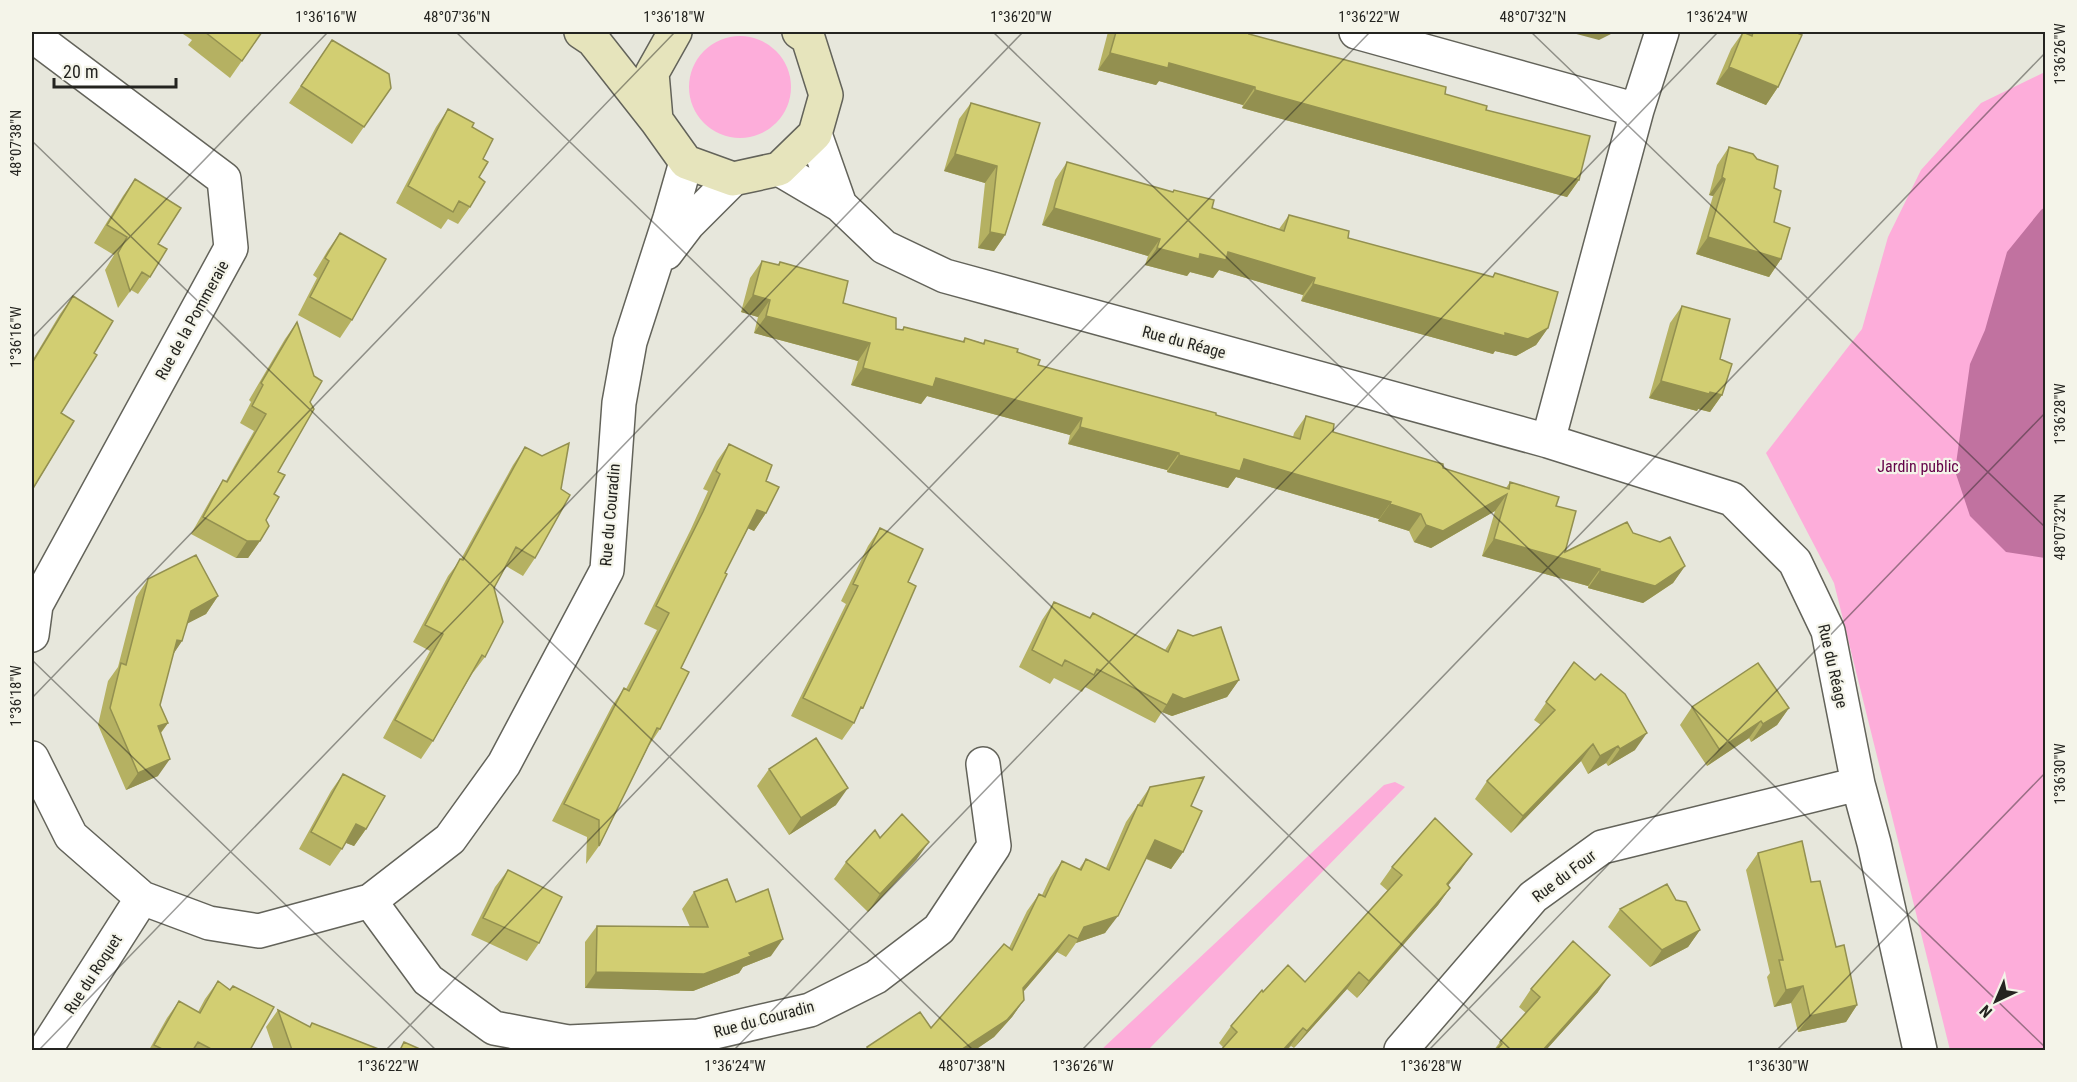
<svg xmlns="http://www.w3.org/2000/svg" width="2077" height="1082" viewBox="0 0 2077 1082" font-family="'Roboto Condensed',sans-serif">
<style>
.green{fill:#fdadda}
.water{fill:#c172a0}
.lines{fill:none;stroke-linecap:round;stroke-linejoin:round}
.street-casing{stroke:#63635a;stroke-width:36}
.secondary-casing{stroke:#63635a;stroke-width:36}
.street{stroke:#fff;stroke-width:33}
.secondary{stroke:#e6e4bc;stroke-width:33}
.wall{fill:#b5b162}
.shaded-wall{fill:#939050}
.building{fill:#d2ce72;stroke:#939050;stroke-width:1.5}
.ticks{fill:none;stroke:#242420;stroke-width:1.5;stroke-opacity:0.45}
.labels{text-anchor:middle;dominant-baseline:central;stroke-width:4.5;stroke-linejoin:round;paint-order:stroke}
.street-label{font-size:16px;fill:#242420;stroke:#f4f4e9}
.park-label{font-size:16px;fill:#630047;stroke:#f4f4e9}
.neatline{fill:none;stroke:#242420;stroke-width:2}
.ticks-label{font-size:15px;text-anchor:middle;fill:#242420}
</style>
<rect width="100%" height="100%" fill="#e7e7dc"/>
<path class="green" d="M689 87a51 51 0 1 1 102 0a51 51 0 1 1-102 0Z
M 2045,72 L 2045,1050 L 1950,1050 L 1834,583 L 1766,453 L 1862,329 L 1888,237 L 1921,170 L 1981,103 Z
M 1395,782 L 1405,787 L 1148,1050 L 1101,1050 L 1384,785 Z"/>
<path class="water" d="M 2045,207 L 2045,558 L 2006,552 L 1970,516 L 1955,471 L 1970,364 L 1985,330 L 2007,252 L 2041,210 Z"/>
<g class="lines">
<g class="street-casing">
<path id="street" d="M 1356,32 L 1637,110
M 32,35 L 224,179 L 231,248 L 36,605 L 32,635
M 815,134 L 840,205
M 779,169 L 840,205 L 884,247 L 945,276 L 1548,441 L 1732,499 L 1795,562 L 1828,631 L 1858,784 L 1874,843 L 1920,1050
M 666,253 L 688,224 L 733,179
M 1548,441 L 1637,110 L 1662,32
M 32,758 L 71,836 L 142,898 L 209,923 L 259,931 L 370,901 L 450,839 L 504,764 L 607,570 L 619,403 L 630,342 L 670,218 L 686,162
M 370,901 L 428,980 L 494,1028 L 568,1042 L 698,1036 L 810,1010 L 876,977 L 939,929 L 994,846 L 983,764
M 45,1050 L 142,898
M 1401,1050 L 1533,897 L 1602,847 L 1858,784"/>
</g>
<g class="secondary-casing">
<path id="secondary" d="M 581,32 L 593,40 L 656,120
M 675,32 L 652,73 L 656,120 L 686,162 L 733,179 L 779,169 L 815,134 L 826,95 L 808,38 L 799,32"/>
</g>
<use href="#street" class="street"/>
<use href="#secondary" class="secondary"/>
</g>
<path class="wall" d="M 180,32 L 262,32 L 230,78 L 188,45 L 192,40 Z
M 1108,32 L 1250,32 L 1249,34 L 1445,94 L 1486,110 L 1579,180 L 1567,197 L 1242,108 L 1243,105 L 1159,81 L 1156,85 L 1098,70 Z
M 1743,32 L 1747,34 L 1748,32 L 1795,32 L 1778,87 L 1766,105 L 1716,84 L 1731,49 Z
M 332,40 L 391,88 L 352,144 L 289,103 Z
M 971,103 L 1040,123 L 1005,235 L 994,251 L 978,248 L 985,183 L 944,171 L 959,119 Z
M 448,109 L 472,127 L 483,159 L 470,207 L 458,224 L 448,219 L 441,229 L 396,203 L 436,127 Z
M 1729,147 L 1774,188 L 1774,222 L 1781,259 L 1769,277 L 1696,254 L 1713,196 L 1709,195 L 1717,165 Z
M 1067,162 L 1172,192 L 1174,190 L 1212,208 L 1279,229 L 1289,215 L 1348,238 L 1492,277 L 1495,273 L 1548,328 L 1536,345 L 1516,356 L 1495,351 L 1493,354 L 1301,301 L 1303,295 L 1219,270 L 1213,278 L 1190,272 L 1187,276 L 1145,265 L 1148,256 L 1042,225 L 1055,180 Z
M 135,179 L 158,244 L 150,277 L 138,294 L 131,290 L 118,308 L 105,270 L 114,255 L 94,243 L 123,196 Z
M 340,233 L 352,320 L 340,338 L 298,315 L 317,278 L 313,275 L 328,250 Z
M 762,261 L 777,265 L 780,262 L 843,303 L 896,329 L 902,330 L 904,327 L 962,342 L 965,338 L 983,343 L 985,340 L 1017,352 L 1038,365 L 1293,437 L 1294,433 L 1306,416 L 1333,432 L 1443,468 L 1506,488 L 1510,482 L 1556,506 L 1565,552 L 1633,533 L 1685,566 L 1673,583 L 1643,603 L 1588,588 L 1588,586 L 1482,556 L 1495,511 L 1431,548 L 1414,542 L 1409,531 L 1378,521 L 1379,519 L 1236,477 L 1228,488 L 1167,472 L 1167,470 L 1068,444 L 1070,435 L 927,396 L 921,404 L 851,385 L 858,361 L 754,333 L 758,317 L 741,312 L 750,278 Z
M 73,296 L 94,353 L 61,413 L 74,421 L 32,491 L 32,361 L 60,314 Z
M 1682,306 L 1720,359 L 1722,395 L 1710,412 L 1698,409 L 1697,411 L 1649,398 L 1670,323 Z
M 297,322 L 310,402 L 278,472 L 274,494 L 260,541 L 248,558 L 236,558 L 191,534 L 212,497 L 223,480 L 226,481 L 254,431 L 240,423 L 251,402 L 249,400 L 285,339 Z
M 729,444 L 766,481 L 766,513 L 754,531 L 748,528 L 725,573 L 681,668 L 660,729 L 648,747 L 599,846 L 586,864 L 587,837 L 552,821 L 612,706 L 624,688 L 626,689 L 657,630 L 644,624 L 691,529 L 708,491 L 703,489 L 717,461 Z
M 525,447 L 535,558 L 523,576 L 506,566 L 494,588 L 485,657 L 472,674 L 433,741 L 421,759 L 383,738 L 430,651 L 413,642 L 448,576 L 461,559 L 513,465 Z
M 880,528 L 908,582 L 854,723 L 842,740 L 791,716 L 846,604 L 841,601 L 868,546 Z
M 148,579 L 218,596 L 206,614 L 187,623 L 182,641 L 173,654 L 160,705 L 168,723 L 161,733 L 158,776 L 126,790 L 98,725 L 108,681 L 118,667 L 136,597 Z
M 1054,602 L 1090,618 L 1093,613 L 1165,650 L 1178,630 L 1239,680 L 1227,697 L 1172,716 L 1162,712 L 1155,723 L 1085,687 L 1082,692 L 1054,678 L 1050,684 L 1019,667 L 1042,620 Z
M 1574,662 L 1635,750 L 1608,766 L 1606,763 L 1588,774 L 1581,761 L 1511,833 L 1475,799 L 1487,781 L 1541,725 L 1534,720 Z
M 1692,707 L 1789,708 L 1777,725 L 1751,742 L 1749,738 L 1707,766 L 1680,725 Z
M 769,769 L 836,805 L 789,835 L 757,786 Z
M 343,774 L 366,829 L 354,846 L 346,843 L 330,866 L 299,849 L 331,791 Z
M 1150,787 L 1191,806 L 1183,852 L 1171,869 L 1146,859 L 1105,933 L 1076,943 L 1066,957 L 1057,952 L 1024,991 L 1024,1000 L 1012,1017 L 994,1037 L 975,1050 L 865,1050 L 867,1047 L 931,1028 L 1009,948 L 1027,911 L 1039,894 L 1042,895 L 1050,878 L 1062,861 L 1079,869 L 1086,859 L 1106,868 L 1126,822 Z
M 880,838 L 917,859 L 868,912 L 834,879 L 846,862 Z
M 1758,853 L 1811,882 L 1857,1005 L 1846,1022 L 1798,1032 L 1791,1003 L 1774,1007 L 1767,977 L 1770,973 L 1746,870 Z
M 1472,854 L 1448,885 L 1450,888 L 1438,905 L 1357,998 L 1347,989 L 1294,1048 L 1291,1046 L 1287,1050 L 1221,1050 L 1224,1048 L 1219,1043 L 1231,1026 L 1263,992 L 1305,982 L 1388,891 L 1380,884 L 1392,867 Z
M 508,870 L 539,943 L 527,961 L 471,935 L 495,887 Z
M 694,892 L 736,902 L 771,956 L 743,967 L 739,973 L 693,991 L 585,988 L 585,942 L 597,926 L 690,927 L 682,909 Z
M 1676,900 L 1700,930 L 1688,947 L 1650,967 L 1608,927 L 1620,909 Z
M 218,981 L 250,1050 L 149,1050 L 167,1018 L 179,1001 L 198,1012 L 205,999 Z
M 1531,989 L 1598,992 L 1546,1050 L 1494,1050 L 1500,1042 L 1526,1013 L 1519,1007 Z
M 278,1010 L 309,1027 L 312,1023 L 381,1050 L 274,1050 L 266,1027 Z"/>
<path class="shaded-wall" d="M 1569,32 L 1612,32 L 1611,34 L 1599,40 Z
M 1110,53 L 1169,63 L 1255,87 L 1243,105 L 1159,81 L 1156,85 L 1098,70 Z
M 1729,67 L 1778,87 L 1766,105 L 1716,84 Z
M 1255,90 L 1579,180 L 1567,197 L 1242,108 Z
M 955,154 L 997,166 L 985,183 L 944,171 Z
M 1722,177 L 1725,179 L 1713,196 L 1709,195 Z
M 1054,208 L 1160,239 L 1148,256 L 1042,225 Z
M 990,232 L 1005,235 L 994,251 L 978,248 Z
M 1708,237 L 1781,259 L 1769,277 L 1696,254 Z
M 1157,248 L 1228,252 L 1315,278 L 1303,295 L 1219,270 L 1213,278 L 1190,272 L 1187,276 L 1145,265 Z
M 1313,284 L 1505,333 L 1548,328 L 1536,345 L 1516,356 L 1495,351 L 1493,354 L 1301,301 Z
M 753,295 L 770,300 L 758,317 L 741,312 Z
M 766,316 L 870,343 L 858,361 L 754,333 Z
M 863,368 L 936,378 L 1082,418 L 1070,435 L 927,396 L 921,404 L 851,385 Z
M 1661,381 L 1710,392 L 1722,395 L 1710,412 L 1698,409 L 1697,411 L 1649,398 Z
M 1080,427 L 1179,453 L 1167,470 L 1068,444 Z
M 1179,455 L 1244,459 L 1391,502 L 1379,519 L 1236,477 L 1228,488 L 1167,472 Z
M 1507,494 L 1495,511 L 1431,548 L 1414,542 L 1426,525 Z
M 1390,504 L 1421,514 L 1409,531 L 1378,521 Z
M 757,510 L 766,513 L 754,531 L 745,527 Z
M 1494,539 L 1600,569 L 1588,586 L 1482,556 Z
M 247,541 L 260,541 L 248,558 L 236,558 Z
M 1685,566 L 1673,583 L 1643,603 L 1588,588 L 1600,571 Z
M 218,596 L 206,614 L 179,628 L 191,611 Z
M 177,640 L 182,641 L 170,659 Z
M 1239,680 L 1227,697 L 1172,716 L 1162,712 L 1173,694 Z
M 1789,708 L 1777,725 L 1751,742 L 1763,724 Z
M 1761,721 L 1749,738 L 1707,766 L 1719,749 Z
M 168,723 L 155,740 L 158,726 Z
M 1647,733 L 1635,750 L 1608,766 L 1620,749 Z
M 1593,744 L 1581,761 L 1511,833 L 1523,816 Z
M 1618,746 L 1606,763 L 1588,774 L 1600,756 Z
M 170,759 L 158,776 L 126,790 L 138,773 Z
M 848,788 L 836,805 L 789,835 L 801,818 Z
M 356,824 L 366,829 L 354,846 L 344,842 Z
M 1155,840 L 1183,852 L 1171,869 L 1143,857 Z
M 929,842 L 917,859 L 868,912 L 880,894 Z
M 1472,854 L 1460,871 L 1435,901 L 1447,884 Z
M 1450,888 L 1438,905 L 1357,998 L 1369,981 Z
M 1118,916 L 1105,933 L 1076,943 L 1084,927 Z
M 1700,930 L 1688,947 L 1650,967 L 1662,950 Z
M 1069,935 L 1057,952 L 1011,1006 L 1023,988 Z
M 783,939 L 771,956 L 743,967 L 739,973 L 693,991 L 585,988 L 596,972 L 749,953 Z
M 1359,972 L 1347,989 L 1294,1048 L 1307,1031 Z
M 1610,975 L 1598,992 L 1546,1050 L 1542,1050 Z
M 1803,986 L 1791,1003 L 1774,1007 L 1786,990 Z
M 1024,1000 L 1012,1017 L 994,1037 L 975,1050 L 961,1050 Z
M 1857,1005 L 1846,1022 L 1798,1032 L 1810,1016 Z
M 1303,1028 L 1287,1050 L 1283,1050 Z"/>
<path class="building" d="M 205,32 L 262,32 L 242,61 Z
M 1116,32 L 1250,32 L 1249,34 L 1446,87 L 1445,94 L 1487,106 L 1486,110 L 1590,136 L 1579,180 L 1255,90 L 1255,87 L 1169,63 L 1168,68 L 1110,53 Z
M 1743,32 L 1752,36 L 1753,32 L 1795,32 L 1802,35 L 1778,87 L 1729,67 Z
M 332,40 L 389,74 L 391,88 L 364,127 L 301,86 Z
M 971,103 L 1040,123 L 1005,235 L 990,232 L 997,166 L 955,154 Z
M 448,109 L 474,123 L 472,127 L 493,139 L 483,159 L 488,162 L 479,177 L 485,182 L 470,207 L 459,201 L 453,212 L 408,186 Z
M 1729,147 L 1753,154 L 1757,159 L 1778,166 L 1774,188 L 1781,191 L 1774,222 L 1790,228 L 1781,259 L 1708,237 L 1725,179 L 1722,177 Z
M 1067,162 L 1173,192 L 1174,190 L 1214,200 L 1212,208 L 1284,231 L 1289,215 L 1349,231 L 1348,238 L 1493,277 L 1495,273 L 1558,292 L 1548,328 L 1528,339 L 1505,333 L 1505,336 L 1313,284 L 1315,278 L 1228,252 L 1226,260 L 1200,254 L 1199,259 L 1157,248 L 1160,239 L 1054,208 Z
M 135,179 L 181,208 L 158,244 L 167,249 L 150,277 L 142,272 L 130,291 L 118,253 L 127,237 L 107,225 Z
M 340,233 L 386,259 L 352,320 L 310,297 L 329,261 L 325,258 Z
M 762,261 L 779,265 L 780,262 L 848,281 L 843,303 L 896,318 L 896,329 L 903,330 L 904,327 L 964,342 L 965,338 L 984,344 L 985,340 L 1018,349 L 1017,352 L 1040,360 L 1038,365 L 1216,413 L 1216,415 L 1300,439 L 1306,416 L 1334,424 L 1333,432 L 1443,464 L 1443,468 L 1509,489 L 1510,482 L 1559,497 L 1556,506 L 1576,511 L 1565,552 L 1627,522 L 1633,533 L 1660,542 L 1670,537 L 1685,566 L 1655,586 L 1600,571 L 1600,569 L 1494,539 L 1507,494 L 1443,531 L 1426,525 L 1421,514 L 1390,504 L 1391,502 L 1244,459 L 1240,471 L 1179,455 L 1179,453 L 1080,427 L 1082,418 L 936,378 L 933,387 L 863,368 L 870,343 L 766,316 L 770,300 L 753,295 Z
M 73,296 L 113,321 L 94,353 L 97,355 L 61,413 L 74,421 L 32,490 L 32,363 Z
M 1682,306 L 1730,319 L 1720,359 L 1732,364 L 1722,395 L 1710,392 L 1709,394 L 1661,381 Z
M 297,322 L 314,376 L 322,381 L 310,402 L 314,409 L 278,472 L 285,475 L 274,494 L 279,497 L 266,520 L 269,526 L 260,541 L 247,541 L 203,517 L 223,480 L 227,482 L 266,414 L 252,406 L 263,385 L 261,383 Z
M 569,443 L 561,489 L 570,495 L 535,558 L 516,547 L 494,588 L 503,622 L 485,657 L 482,655 L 433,741 L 395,720 L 443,634 L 425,625 L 460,559 L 463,560 L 525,447 L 542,456 Z
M 729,444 L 772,465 L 766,481 L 779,487 L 766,513 L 757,510 L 725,573 L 727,574 L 681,668 L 689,672 L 660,729 L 657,728 L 599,846 L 599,820 L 564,804 L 624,688 L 629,691 L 669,613 L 656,606 L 703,512 L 720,474 L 716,471 Z
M 880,528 L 923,549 L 908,582 L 916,586 L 863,708 L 861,707 L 854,723 L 803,698 L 858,586 L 853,584 Z
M 196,555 L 218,596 L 191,611 L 182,641 L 177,640 L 160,705 L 168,723 L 158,726 L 170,759 L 138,773 L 110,708 L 121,663 L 126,665 L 148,579 Z
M 1054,602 L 1090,618 L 1093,613 L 1168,652 L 1178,630 L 1193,636 L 1221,627 L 1239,680 L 1184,699 L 1173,694 L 1167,705 L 1097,669 L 1094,675 L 1065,660 L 1062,666 L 1032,650 Z
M 1574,662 L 1595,680 L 1601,674 L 1625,694 L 1647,733 L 1620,749 L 1618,746 L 1600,756 L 1593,744 L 1523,816 L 1487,781 L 1555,710 L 1546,702 Z
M 1758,663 L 1789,708 L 1763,724 L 1761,721 L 1719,749 L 1692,707 Z
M 816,738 L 848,788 L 801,818 L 769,769 Z
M 343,774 L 385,796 L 366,829 L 356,824 L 342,849 L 311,832 Z
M 1204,777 L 1191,806 L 1202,811 L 1183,852 L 1155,840 L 1118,916 L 1084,927 L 1078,939 L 1069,935 L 1023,988 L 1024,1000 L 1007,1020 L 961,1050 L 869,1050 L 867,1047 L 920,1012 L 931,1028 L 1004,944 L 1012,950 L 1039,894 L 1045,897 L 1062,861 L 1081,870 L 1086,859 L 1109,870 L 1138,805 L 1142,806 L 1150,787 Z
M 902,814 L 929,842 L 880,894 L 846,862 L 875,830 L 880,838 Z
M 1435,818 L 1472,854 L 1447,884 L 1450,888 L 1369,981 L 1359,972 L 1307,1031 L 1303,1028 L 1283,1050 L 1221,1050 L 1237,1032 L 1231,1026 L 1262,990 L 1263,992 L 1288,965 L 1305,982 L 1402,875 L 1392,867 Z
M 1802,841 L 1811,882 L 1820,881 L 1836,947 L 1844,945 L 1857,1005 L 1810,1016 L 1803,986 L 1786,990 L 1779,960 L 1783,960 L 1758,853 Z
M 508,870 L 562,897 L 539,943 L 483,918 Z
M 727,879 L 736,902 L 768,889 L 783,939 L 749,953 L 751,956 L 704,974 L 596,972 L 597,926 L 708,927 L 694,892 Z
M 1667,884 L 1676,900 L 1686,902 L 1700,930 L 1662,950 L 1620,909 Z
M 1573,941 L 1610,975 L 1543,1050 L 1544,1050 L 1496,1050 L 1502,1044 L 1500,1042 L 1540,997 L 1531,989 Z
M 218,981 L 230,990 L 233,986 L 274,1007 L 250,1050 L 213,1050 L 198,1042 L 193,1050 L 164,1050 L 154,1045 L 179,1001 L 200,1013 Z
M 278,1010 L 310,1027 L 312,1023 L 381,1050 L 292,1050 Z
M 404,1042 L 422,1050 L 400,1050 Z"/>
<path class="ticks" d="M 456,32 L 1511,1050M 993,32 L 2046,1048M 1531,32 L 2046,528M 32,141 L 973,1050M 32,338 L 328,32M 32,660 L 436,1050M 32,698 L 675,32M 39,1050 L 1023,32M 386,1050 L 1370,32M 734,1050 L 1718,32M 1082,1050 L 2046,52M 1429,1050 L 2046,412M 1777,1050 L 2046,772"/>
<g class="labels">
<g class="street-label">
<text transform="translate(192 320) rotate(-61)">Rue de la Pommeraie</text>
<text transform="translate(1184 342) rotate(15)">Rue du Réage</text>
<text transform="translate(610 515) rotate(-85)">Rue du Couradin</text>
<text transform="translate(1833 666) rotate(77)">Rue du Réage</text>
<text transform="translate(1564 876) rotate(-37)">Rue du Four</text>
<text transform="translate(93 974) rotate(-57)">Rue du Roquet</text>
<text transform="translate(764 1019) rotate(-15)">Rue du Couradin</text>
</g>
<g class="park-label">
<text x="1918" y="466">Jardin public</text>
</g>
</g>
<rect width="2077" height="1082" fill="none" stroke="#f4f4e9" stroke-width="66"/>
<g transform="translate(1996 1001) rotate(224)" stroke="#f4f4e9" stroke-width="4.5" paint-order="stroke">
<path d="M0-4.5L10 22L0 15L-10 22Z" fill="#242420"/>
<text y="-9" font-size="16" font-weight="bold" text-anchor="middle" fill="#242420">N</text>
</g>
<path d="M54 78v9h122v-9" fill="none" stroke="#242420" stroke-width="3"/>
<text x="63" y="78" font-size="18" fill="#242420" stroke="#f4f4e9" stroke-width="4.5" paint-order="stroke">20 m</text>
<rect x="33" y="33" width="2011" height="1016" class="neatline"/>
<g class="ticks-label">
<text x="326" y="22">1°36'16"W</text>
<text x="457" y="22">48°07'36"N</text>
<text x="674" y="22">1°36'18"W</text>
<text x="1021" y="22">1°36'20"W</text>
<text x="1369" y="22">1°36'22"W</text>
<text x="1533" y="22">48°07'32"N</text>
<text x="1717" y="22">1°36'24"W</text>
<text transform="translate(2060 54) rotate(-90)" y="5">1°36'26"W</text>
<text transform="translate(16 143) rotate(-90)" y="5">48°07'38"N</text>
<text transform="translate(16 337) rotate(-90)" y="5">1°36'16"W</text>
<text transform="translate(2060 414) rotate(-90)" y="5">1°36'28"W</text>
<text transform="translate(2060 527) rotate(-90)" y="5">48°07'32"N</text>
<text transform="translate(16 696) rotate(-90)" y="5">1°36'18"W</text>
<text transform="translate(2060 774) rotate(-90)" y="5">1°36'30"W</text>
<text x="388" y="1071">1°36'22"W</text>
<text x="735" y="1071">1°36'24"W</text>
<text x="972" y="1071">48°07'38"N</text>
<text x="1083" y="1071">1°36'26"W</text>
<text x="1431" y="1071">1°36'28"W</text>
<text x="1778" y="1071">1°36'30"W</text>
</g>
</svg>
